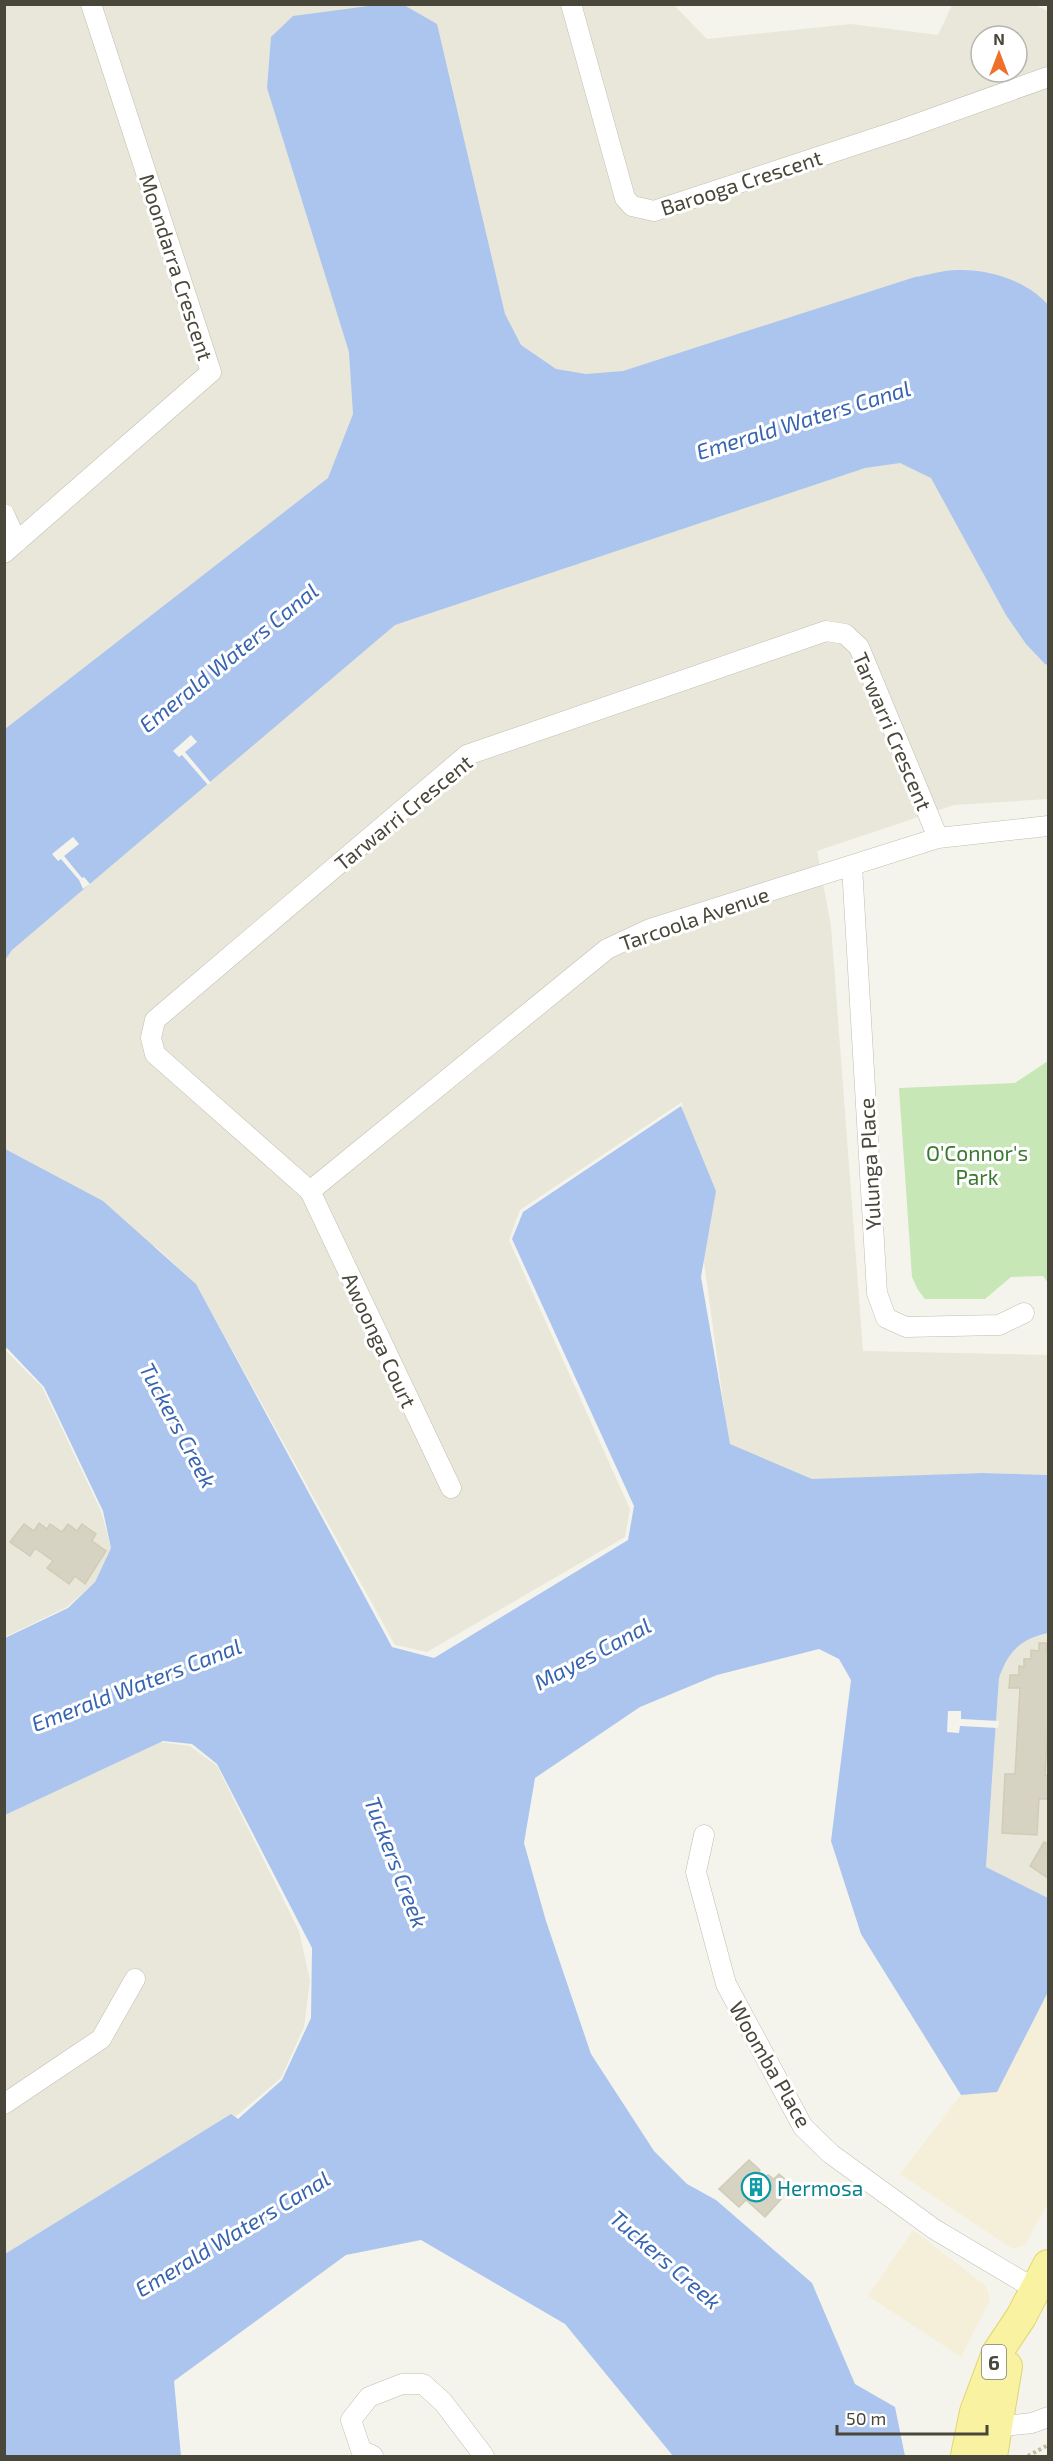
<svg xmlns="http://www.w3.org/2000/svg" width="1053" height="2461" viewBox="0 0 1053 2461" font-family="'Exo 2',sans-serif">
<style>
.residential{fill:#e9e7da;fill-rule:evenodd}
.commercial{fill:#f5efd9}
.green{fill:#c7e7b7}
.water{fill:#acc5ee}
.pier{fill:#f5f4ec}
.building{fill:#d6d3c2;stroke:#d1ccb5;stroke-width:1.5}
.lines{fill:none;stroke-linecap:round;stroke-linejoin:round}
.street-casing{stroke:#c0beaf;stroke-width:21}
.primary-casing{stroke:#dfd570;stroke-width:32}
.path{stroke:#c1bda0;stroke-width:4;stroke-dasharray:3 3;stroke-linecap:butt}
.street{stroke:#fff;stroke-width:20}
.primary{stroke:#f9f3a1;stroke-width:30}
.labels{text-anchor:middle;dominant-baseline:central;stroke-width:6;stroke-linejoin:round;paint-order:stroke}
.shield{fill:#fff;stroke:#807e75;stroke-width:1.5}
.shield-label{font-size:20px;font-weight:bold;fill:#49463a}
.street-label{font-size:21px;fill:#49463a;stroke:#fff}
.park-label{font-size:21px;fill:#3b792f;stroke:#fff}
.culture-label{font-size:21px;fill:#0d838f;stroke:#fff;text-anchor:start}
.water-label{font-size:22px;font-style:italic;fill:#3764b1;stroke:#fff}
</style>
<rect width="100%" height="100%" fill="#f5f4ec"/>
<path class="residential" d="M 673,4 L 707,39 L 851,24 L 938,35 L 952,5 L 1035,5 L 1048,11 L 1048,799 L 954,805 L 817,851 L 831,926 L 863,1351 L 1048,1355 L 1048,1475 L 982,1473 L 812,1480 L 729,1444 L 682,1102 L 520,1210 L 509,1240 L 630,1509 L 625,1537 L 427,1652 L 395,1645 L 196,1284 L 155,1246 L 5,1350 L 42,1387 L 101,1511 L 111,1548 L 95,1582 L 67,1607 L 5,1637 L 4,5 ZM 981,36 L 1017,36 L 1017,72 L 981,72 Z
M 1048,1633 L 1048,1898 L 986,1867 L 999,1678 L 1006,1658 L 1025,1640 Z
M 5,1721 L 190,1746 L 217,1766 L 299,1931 L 310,1980 L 304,2027 L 281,2078 L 5,2312 Z"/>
<path class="commercial" d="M 1048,1992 L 1048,2203 L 1025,2245 L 1013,2249 L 900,2174 L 961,2095 L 997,2091 Z
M 913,2230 L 986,2286 L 990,2300 L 961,2357 L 868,2296 Z"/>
<path class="green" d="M 1048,1061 L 1048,1283 L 1043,1276 L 1011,1277 L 985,1299 L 925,1299 L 918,1290 L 912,1277 L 899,1088 L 1015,1083 Z"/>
<path class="water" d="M 376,5 L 404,5 L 437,24 L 505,314 L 521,345 L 556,369 L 586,374 L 623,371 L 915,277 C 929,275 943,270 957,270 C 990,269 1027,281 1048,305 L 1048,665 L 1045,664 L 1026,644 L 1006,615 L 931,478 L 900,463 L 865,468 L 395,625 L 12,950 L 5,960 L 5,729 L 328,478 L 353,414 L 349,352 L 267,88 L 271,37 L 293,16 Z
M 681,1106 L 716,1191 L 701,1277 L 730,1444 L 812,1479 L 982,1473 L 1048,1475 L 1048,1633 C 1020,1639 1008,1652 999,1678 L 986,1867 L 1048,1898 L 1048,1992 L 997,2092 L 961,2095 L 861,1934 L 831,1841 L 851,1680 L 839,1659 L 819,1649 L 717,1675 L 640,1707 L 535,1778 L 524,1843 L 546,1921 L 591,2054 L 654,2151 L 687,2184 L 716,2200 L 812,2283 L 855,2384 L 895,2407 L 905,2456 L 673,2456 L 565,2324 L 421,2240 L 346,2255 L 174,2381 L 181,2456 L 5,2456 L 5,2254 L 231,2114 L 238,2119 L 282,2080 L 311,2018 L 312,1948 L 217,1764 L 192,1744 L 163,1741 L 5,1815 L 5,1638 L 68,1608 L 95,1582 L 111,1548 L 103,1511 L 44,1387 L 5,1346 L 4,1147 L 7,1150 L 103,1201 L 196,1284 L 392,1647 L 434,1658 L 628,1540 L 634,1506 L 512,1239 L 523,1212 Z"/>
<path class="pier" d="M 191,735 L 197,742 L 185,752 L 211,783 L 208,785 L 182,755 L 179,757 L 173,751 Z
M 73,837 L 79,844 L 64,856 L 82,878 L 84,877 L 90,884 L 83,889 L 79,880 L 61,859 L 58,861 L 52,854 Z
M 948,1711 L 961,1711 L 961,1719 L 999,1721 L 998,1728 L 960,1726 L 959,1733 L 947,1732 Z"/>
<path class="building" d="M 39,1523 L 47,1529 L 50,1524 L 62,1532 L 68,1524 L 77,1531 L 82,1524 L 96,1534 L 92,1541 L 106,1551 L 85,1584 L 75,1576 L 69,1584 L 47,1568 L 53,1561 L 35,1548 L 30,1556 L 10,1542 L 24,1524 L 34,1531 Z
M 1039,1643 L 1047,1643 L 1046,1653 L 1048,1653 L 1048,1724 L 1045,1775 L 1048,1775 L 1048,1799 L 1039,1799 L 1037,1835 L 1002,1833 L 1005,1774 L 1015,1774 L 1020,1688 L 1009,1688 L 1010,1675 L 1019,1675 L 1019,1666 L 1024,1667 L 1024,1659 L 1031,1659 L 1031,1650 L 1039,1651 Z
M 1044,1842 L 1048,1844 L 1048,1878 L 1030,1866 Z
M 749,2160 L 760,2170 L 756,2176 L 761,2180 L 768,2175 L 774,2179 L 779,2174 L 793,2186 L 765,2217 L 746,2200 L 739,2207 L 719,2189 Z"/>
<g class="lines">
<g class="street-casing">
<path id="street" d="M 571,4 L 625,198 L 632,206 L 654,211 L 903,129 L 1048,77
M 4,514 L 17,542
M 4,553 L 211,372 L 91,4
M 852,866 L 877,1293 L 886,1318 L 906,1327 L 999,1325 L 1024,1313
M 310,1191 L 607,949 L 650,929 L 938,838 L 1048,826
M 451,1488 L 310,1191 L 155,1054 L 151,1038 L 155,1020 L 467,755 L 826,631 L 845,634 L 859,647 L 938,838
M 704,1835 L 696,1872 L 726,1984 L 803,2127 L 831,2154 L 934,2229 L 1035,2289
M 4,2104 L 101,2039 L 135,1979
M 987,2428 L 1032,2423 L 1048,2417
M 373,2456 L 361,2450 L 351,2420 L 369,2397 L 402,2384 L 423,2384 L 443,2402 L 484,2456"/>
</g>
<g class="primary-casing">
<path id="primary" d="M 966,2456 L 975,2412 L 997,2353 L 1021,2317 L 1048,2265
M 992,2456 L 1007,2366"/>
</g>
<path class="path" d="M 1028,2456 L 1048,2445"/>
<use href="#street" class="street"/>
<use href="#primary" class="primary"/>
</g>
<defs>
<g id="building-ring" transform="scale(1.5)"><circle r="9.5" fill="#fff" stroke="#0f9aa8" stroke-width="1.5"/><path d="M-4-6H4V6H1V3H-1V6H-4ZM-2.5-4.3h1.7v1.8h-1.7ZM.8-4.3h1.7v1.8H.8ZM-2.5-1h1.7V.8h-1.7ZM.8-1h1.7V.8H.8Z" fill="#0f9aa8"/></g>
</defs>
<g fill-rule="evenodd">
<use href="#building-ring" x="756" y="2187"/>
</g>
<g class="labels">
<rect class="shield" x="982" y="2345" width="24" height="34" rx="4.5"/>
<g class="shield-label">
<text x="994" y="2362">6</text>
</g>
<g class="street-label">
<text transform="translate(741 182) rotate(-18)">Barooga Crescent</text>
<text transform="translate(177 267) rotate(72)">Moondarra Crescent</text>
<text transform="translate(893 731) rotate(67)">Tarwarri Crescent</text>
<text transform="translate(403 812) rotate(-39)">Tarwarri Crescent</text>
<text transform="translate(694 918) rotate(-19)">Tarcoola Avenue</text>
<text transform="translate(869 1164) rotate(-93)">Yulunga Place</text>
<text transform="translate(380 1340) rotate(65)">Awoonga Court</text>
<text transform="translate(771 2064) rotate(60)">Woomba Place</text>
</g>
<g class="park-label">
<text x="977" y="1152">O'Connor's<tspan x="977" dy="24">Park</tspan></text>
</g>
<g class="culture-label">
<text x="777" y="2187">Hermosa</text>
</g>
<g class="water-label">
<text transform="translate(803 419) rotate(-17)">Emerald Waters Canal</text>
<text transform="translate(228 657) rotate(-39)">Emerald Waters Canal</text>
<text transform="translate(179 1425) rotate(62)">Tuckers Creek</text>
<text transform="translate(592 1653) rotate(-28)">Mayes Canal</text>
<text transform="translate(136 1684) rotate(-21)">Emerald Waters Canal</text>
<text transform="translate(397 1862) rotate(69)">Tuckers Creek</text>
<text transform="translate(232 2233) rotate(-31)">Emerald Waters Canal</text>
<text transform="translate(666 2259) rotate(41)">Tuckers Creek</text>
</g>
</g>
<rect width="1053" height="2461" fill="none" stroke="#49463a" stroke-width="12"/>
<g transform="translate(999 54)"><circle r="28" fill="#ffffff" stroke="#b6b5b0" stroke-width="1.5"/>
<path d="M0-4.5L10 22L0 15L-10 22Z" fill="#ef7129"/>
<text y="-9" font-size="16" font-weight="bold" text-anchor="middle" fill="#49463a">N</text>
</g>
<path d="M837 2425v9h150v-9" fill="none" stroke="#49463a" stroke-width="3"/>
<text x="846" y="2425" font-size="18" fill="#49463a" stroke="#ffffff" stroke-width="4.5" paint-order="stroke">50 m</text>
</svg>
